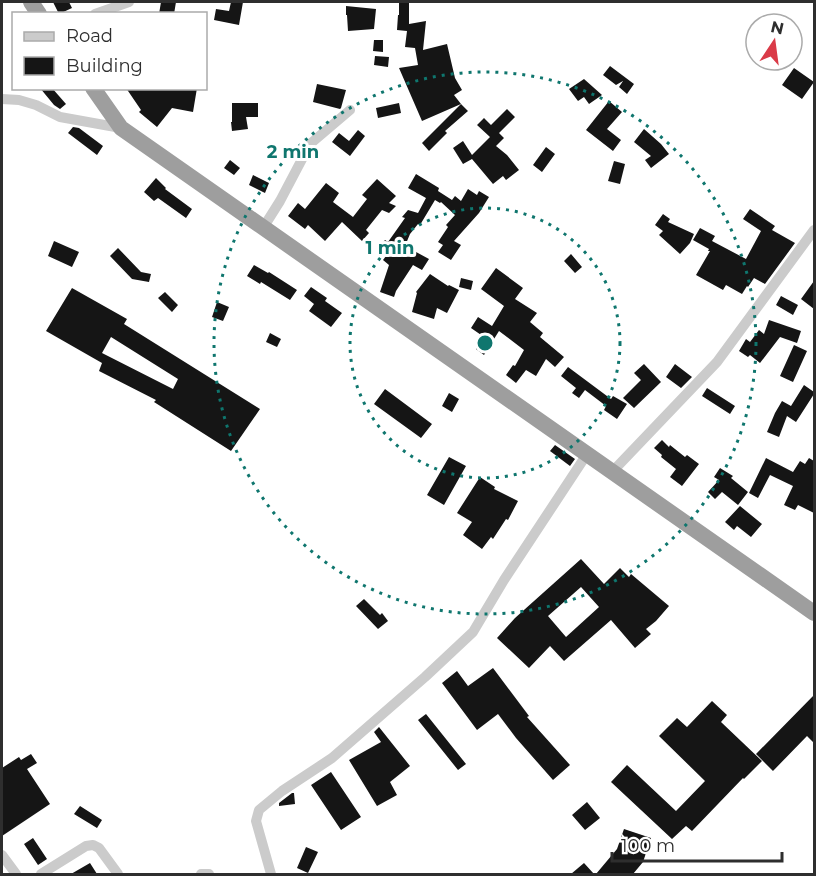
<svg xmlns="http://www.w3.org/2000/svg" width="816" height="876" viewBox="0 0 816 876" font-family="Montserrat,sans-serif">
<style>
.building{fill:#151515;fill-rule:evenodd}
.lines{fill:none;stroke-linecap:round;stroke-linejoin:round}
.minor{stroke:#cbcbcb;stroke-width:10}
.trunk{stroke:#9e9e9e;stroke-width:16}
.ring{fill:none;stroke:#0f766e;stroke-width:3;stroke-dasharray:3 6}
.centre{fill:#0f766e;stroke:#fff;stroke-width:3}
.ring-label{font-size:18px;text-anchor:middle;font-weight:bold;fill:#0f766e;stroke:#fff;stroke-width:6;stroke-linejoin:round;paint-order:stroke}
</style>
<rect width="100%" height="100%" fill="#fff"/>
<path class="building" d="M 53,2 L 69,2 L 72,8 L 59,14 Z
M 161,2 L 176,2 L 174,14 L 159,14 Z
M 231,2 L 243,2 L 239,25 L 214,20 L 216,9 L 229,11 Z
M 399,2 L 409,2 L 409,24 L 426,21 L 423,50 L 447,44 L 455,78 L 462,90 L 454,95 L 461,104 L 422,121 L 399,68 L 418,65 L 415,48 L 405,47 L 407,31 L 397,30 L 398,15 L 399,15 Z
M 346,6 L 376,9 L 374,29 L 348,31 L 347,15 L 346,15 Z
M 374,40 L 383,40 L 383,52 L 373,51 Z
M 375,56 L 389,57 L 388,67 L 374,65 Z
M 610,66 L 634,84 L 627,94 L 619,87 L 623,81 L 616,85 L 603,75 Z
M 794,68 L 814,82 L 802,99 L 782,85 Z
M 584,79 L 602,95 L 589,104 L 584,97 L 578,101 L 569,89 Z
M 317,84 L 346,90 L 341,108 L 340,109 L 313,102 Z
M 40,88 L 52,88 L 66,104 L 60,109 L 54,105 Z
M 126,88 L 197,88 L 193,112 L 172,108 L 157,127 L 139,112 L 141,110 Z
M 609,101 L 622,112 L 607,129 L 621,140 L 613,151 L 586,130 Z
M 232,103 L 258,103 L 258,117 L 246,117 L 248,129 L 232,131 L 231,122 L 232,122 Z
M 399,103 L 401,113 L 378,118 L 376,108 Z
M 461,104 L 468,111 L 445,131 L 447,133 L 429,151 L 422,143 Z
M 507,109 L 515,117 L 499,133 L 504,138 L 496,146 L 507,155 L 519,170 L 506,180 L 503,176 L 493,184 L 472,159 L 463,164 L 453,148 L 463,141 L 472,155 L 490,137 L 477,125 L 484,118 L 491,125 Z
M 73,127 L 79,128 L 103,146 L 97,155 L 68,133 Z
M 644,129 L 661,144 L 669,154 L 651,168 L 645,160 L 651,156 L 634,142 Z
M 358,130 L 365,136 L 350,156 L 332,142 L 339,133 L 349,141 Z
M 546,147 L 555,154 L 542,172 L 533,165 Z
M 230,160 L 240,168 L 234,175 L 224,168 Z
M 614,161 L 625,164 L 620,184 L 608,181 Z
M 416,174 L 439,188 L 438,191 L 452,200 L 455,196 L 461,201 L 468,189 L 477,195 L 479,191 L 489,197 L 479,213 L 454,241 L 461,245 L 451,260 L 438,252 L 443,245 L 438,242 L 448,227 L 446,225 L 455,215 L 441,202 L 440,203 L 435,200 L 420,225 L 418,224 L 410,234 L 405,246 L 429,259 L 422,270 L 413,265 L 396,291 L 394,297 L 380,292 L 389,265 L 383,260 L 386,256 L 377,250 L 385,240 L 388,242 L 405,218 L 402,217 L 408,210 L 418,213 L 426,198 L 408,188 Z
M 253,175 L 269,183 L 265,193 L 249,185 Z
M 156,178 L 166,188 L 165,189 L 192,209 L 186,218 L 158,198 L 154,201 L 144,192 Z
M 377,179 L 396,196 L 389,203 L 396,206 L 389,213 L 382,210 L 366,230 L 369,233 L 362,241 L 342,222 L 325,241 L 308,225 L 305,229 L 288,216 L 298,203 L 305,209 L 326,183 L 339,193 L 333,202 L 353,217 L 367,199 L 362,195 Z
M 750,209 L 775,226 L 772,230 L 795,243 L 765,284 L 754,278 L 748,287 L 747,286 L 742,294 L 726,285 L 723,290 L 696,275 L 710,251 L 708,251 L 709,249 L 693,240 L 700,228 L 715,236 L 712,241 L 746,259 L 761,231 L 743,219 Z
M 663,214 L 670,219 L 668,222 L 694,234 L 690,243 L 680,254 L 659,235 L 663,231 L 655,225 Z
M 54,241 L 79,252 L 72,267 L 48,256 Z
M 118,248 L 141,272 L 151,274 L 149,282 L 132,279 L 110,256 Z
M 571,254 L 582,267 L 575,273 L 564,261 Z
M 254,265 L 268,273 L 269,272 L 297,290 L 290,300 L 261,282 L 260,284 L 247,276 Z
M 496,268 L 523,288 L 515,299 L 537,313 L 530,322 L 543,333 L 540,337 L 564,357 L 555,367 L 546,359 L 536,376 L 526,370 L 516,383 L 506,375 L 513,365 L 515,366 L 524,350 L 499,331 L 484,355 L 476,349 L 484,337 L 471,328 L 478,317 L 492,326 L 504,306 L 481,289 Z
M 430,274 L 448,286 L 449,285 L 459,290 L 447,313 L 437,308 L 434,319 L 412,312 L 417,293 L 416,292 Z
M 461,278 L 473,281 L 471,290 L 459,287 Z
M 814,281 L 814,309 L 801,299 Z
M 311,287 L 327,298 L 325,301 L 342,313 L 331,327 L 309,311 L 314,304 L 304,296 Z
M 72,288 L 127,319 L 124,324 L 260,409 L 231,451 L 154,402 L 156,400 L 99,371 L 102,363 L 46,331 ZM 111,337 L 178,379 L 173,389 L 102,353 Z
M 165,292 L 178,305 L 172,312 L 158,298 Z
M 781,296 L 798,305 L 793,315 L 776,305 Z
M 217,302 L 229,307 L 223,321 L 212,317 Z
M 769,320 L 801,331 L 797,343 L 780,337 L 760,363 L 750,355 L 748,357 L 739,351 L 746,339 L 750,342 L 759,330 L 764,334 Z
M 270,333 L 281,339 L 277,347 L 266,342 Z
M 794,345 L 807,351 L 793,382 L 780,376 Z
M 644,364 L 661,382 L 634,408 L 623,398 L 641,380 L 634,373 Z
M 675,364 L 692,377 L 681,388 L 666,377 Z
M 568,367 L 611,399 L 613,396 L 627,404 L 617,419 L 604,410 L 606,406 L 585,390 L 579,398 L 572,393 L 576,388 L 561,376 Z
M 804,385 L 814,392 L 814,394 L 796,422 L 787,416 L 779,437 L 767,432 L 775,413 L 782,401 L 791,406 Z
M 707,388 L 735,406 L 730,414 L 702,396 Z
M 385,389 L 432,424 L 421,438 L 374,404 Z
M 449,393 L 459,399 L 452,412 L 442,406 Z
M 662,440 L 669,447 L 670,445 L 685,457 L 687,455 L 699,464 L 682,486 L 670,477 L 676,469 L 661,457 L 662,455 L 654,448 Z
M 555,445 L 575,459 L 570,466 L 550,451 Z
M 449,457 L 466,466 L 444,505 L 427,495 Z
M 766,458 L 793,472 L 800,461 L 805,464 L 809,458 L 814,461 L 814,513 L 798,505 L 795,510 L 784,505 L 793,486 L 770,475 L 758,498 L 749,493 Z
M 720,468 L 733,476 L 731,478 L 748,492 L 738,505 L 722,492 L 715,499 L 708,492 L 719,480 L 714,477 Z
M 480,477 L 495,487 L 494,489 L 518,501 L 508,520 L 506,519 L 493,539 L 491,537 L 482,549 L 463,535 L 472,522 L 457,513 Z
M 740,506 L 762,524 L 751,537 L 737,526 L 734,530 L 725,522 Z
M 581,559 L 604,584 L 620,568 L 629,577 L 631,574 L 669,606 L 656,621 L 646,629 L 651,634 L 635,648 L 611,620 L 564,661 L 550,646 L 529,668 L 497,638 L 515,618 ZM 581,587 L 599,607 L 566,637 L 548,616 Z
M 364,599 L 380,615 L 382,613 L 388,621 L 378,629 L 356,606 Z
M 493,668 L 529,716 L 527,717 L 570,765 L 553,780 L 516,738 L 498,714 L 477,730 L 442,683 L 457,671 L 468,686 Z
M 814,695 L 814,743 L 807,736 L 773,771 L 756,754 Z
M 712,701 L 727,715 L 721,722 L 762,761 L 744,779 L 743,778 L 692,831 L 686,826 L 672,839 L 611,782 L 627,765 L 676,811 L 705,781 L 659,736 L 677,718 L 687,727 Z
M 426,714 L 466,764 L 458,770 L 418,720 Z
M 379,727 L 410,766 L 390,782 L 397,795 L 377,806 L 349,760 L 381,742 L 374,732 Z
M 31,754 L 37,763 L 27,769 L 50,804 L 2,836 L 2,768 L 19,757 L 21,760 Z
M 331,772 L 361,817 L 341,830 L 311,785 Z
M 292,793 L 294,793 L 295,804 L 279,806 L 279,803 Z
M 587,802 L 600,818 L 585,830 L 572,815 Z
M 80,806 L 102,820 L 97,828 L 74,814 Z
M 624,829 L 651,838 L 643,862 L 633,874 L 596,874 L 617,849 Z
M 33,838 L 47,859 L 38,865 L 24,844 Z
M 306,847 L 318,852 L 308,873 L 297,868 Z
M 90,863 L 97,874 L 71,874 Z
M 584,863 L 594,874 L 571,874 Z"/>
<g class="lines">
<path class="minor" d="M 95,14 L 129,2
M 2,99 L 19,100 L 36,105 L 60,117 L 121,128
M 263,228 L 280,201 L 310,144 L 350,110
M 612,472 L 717,362 L 814,230
M 2,855 L 16,874
M 41,874 L 86,846 L 93,845 L 99,848 L 118,874
M 201,874 L 209,874
M 271,874 L 256,821 L 259,810 L 282,791 L 332,758 L 425,677 L 473,632 L 504,580 L 587,454"/>
<path class="trunk" d="M 31,2 L 39,14
M 93,88 L 121,128 L 814,613"/>
</g>
<g class="ring">
<circle cx="485" cy="343" r="135"/>
<circle cx="485" cy="343" r="271"/>
</g>
<circle cx="485" cy="343" r="9" class="centre"/>
<g class="ring-label">
<text x="293" y="158">2 min</text>
<text x="390" y="254">1 min</text>
</g>
<rect width="816" height="876" fill="none" stroke="#2e2e2e" stroke-width="6"/>
<rect x="12" y="12" width="195" height="78" fill="#ffffff" stroke="#ababab" stroke-width="1.5"/>
<rect x="24" y="32" width="30" height="9" fill="#cbcbcb" stroke="#ababab" stroke-width="1.5"/>
<text x="66" y="42" font-size="18" fill="#2e2e2e">Road</text>
<rect x="24" y="57" width="30" height="18" fill="#151515" stroke="#ababab" stroke-width="1.5"/>
<text x="66" y="72" font-size="18" fill="#2e2e2e">Building</text>
<g transform="translate(774 42) rotate(13)"><circle r="28" fill="#ffffff" stroke="#ababab" stroke-width="1.5"/>
<path d="M0-4.5L10 22L0 15L-10 22Z" fill="#da3b48"/>
<text y="-9" font-size="16" font-weight="bold" text-anchor="middle" fill="#2e2e2e">N</text>
</g>
<path d="M612 852v9h170v-9" fill="none" stroke="#2e2e2e" stroke-width="3"/>
<text x="621" y="852" font-size="18" fill="#2e2e2e" stroke="#ffffff" stroke-width="4.5" paint-order="stroke">100 m</text>
</svg>
